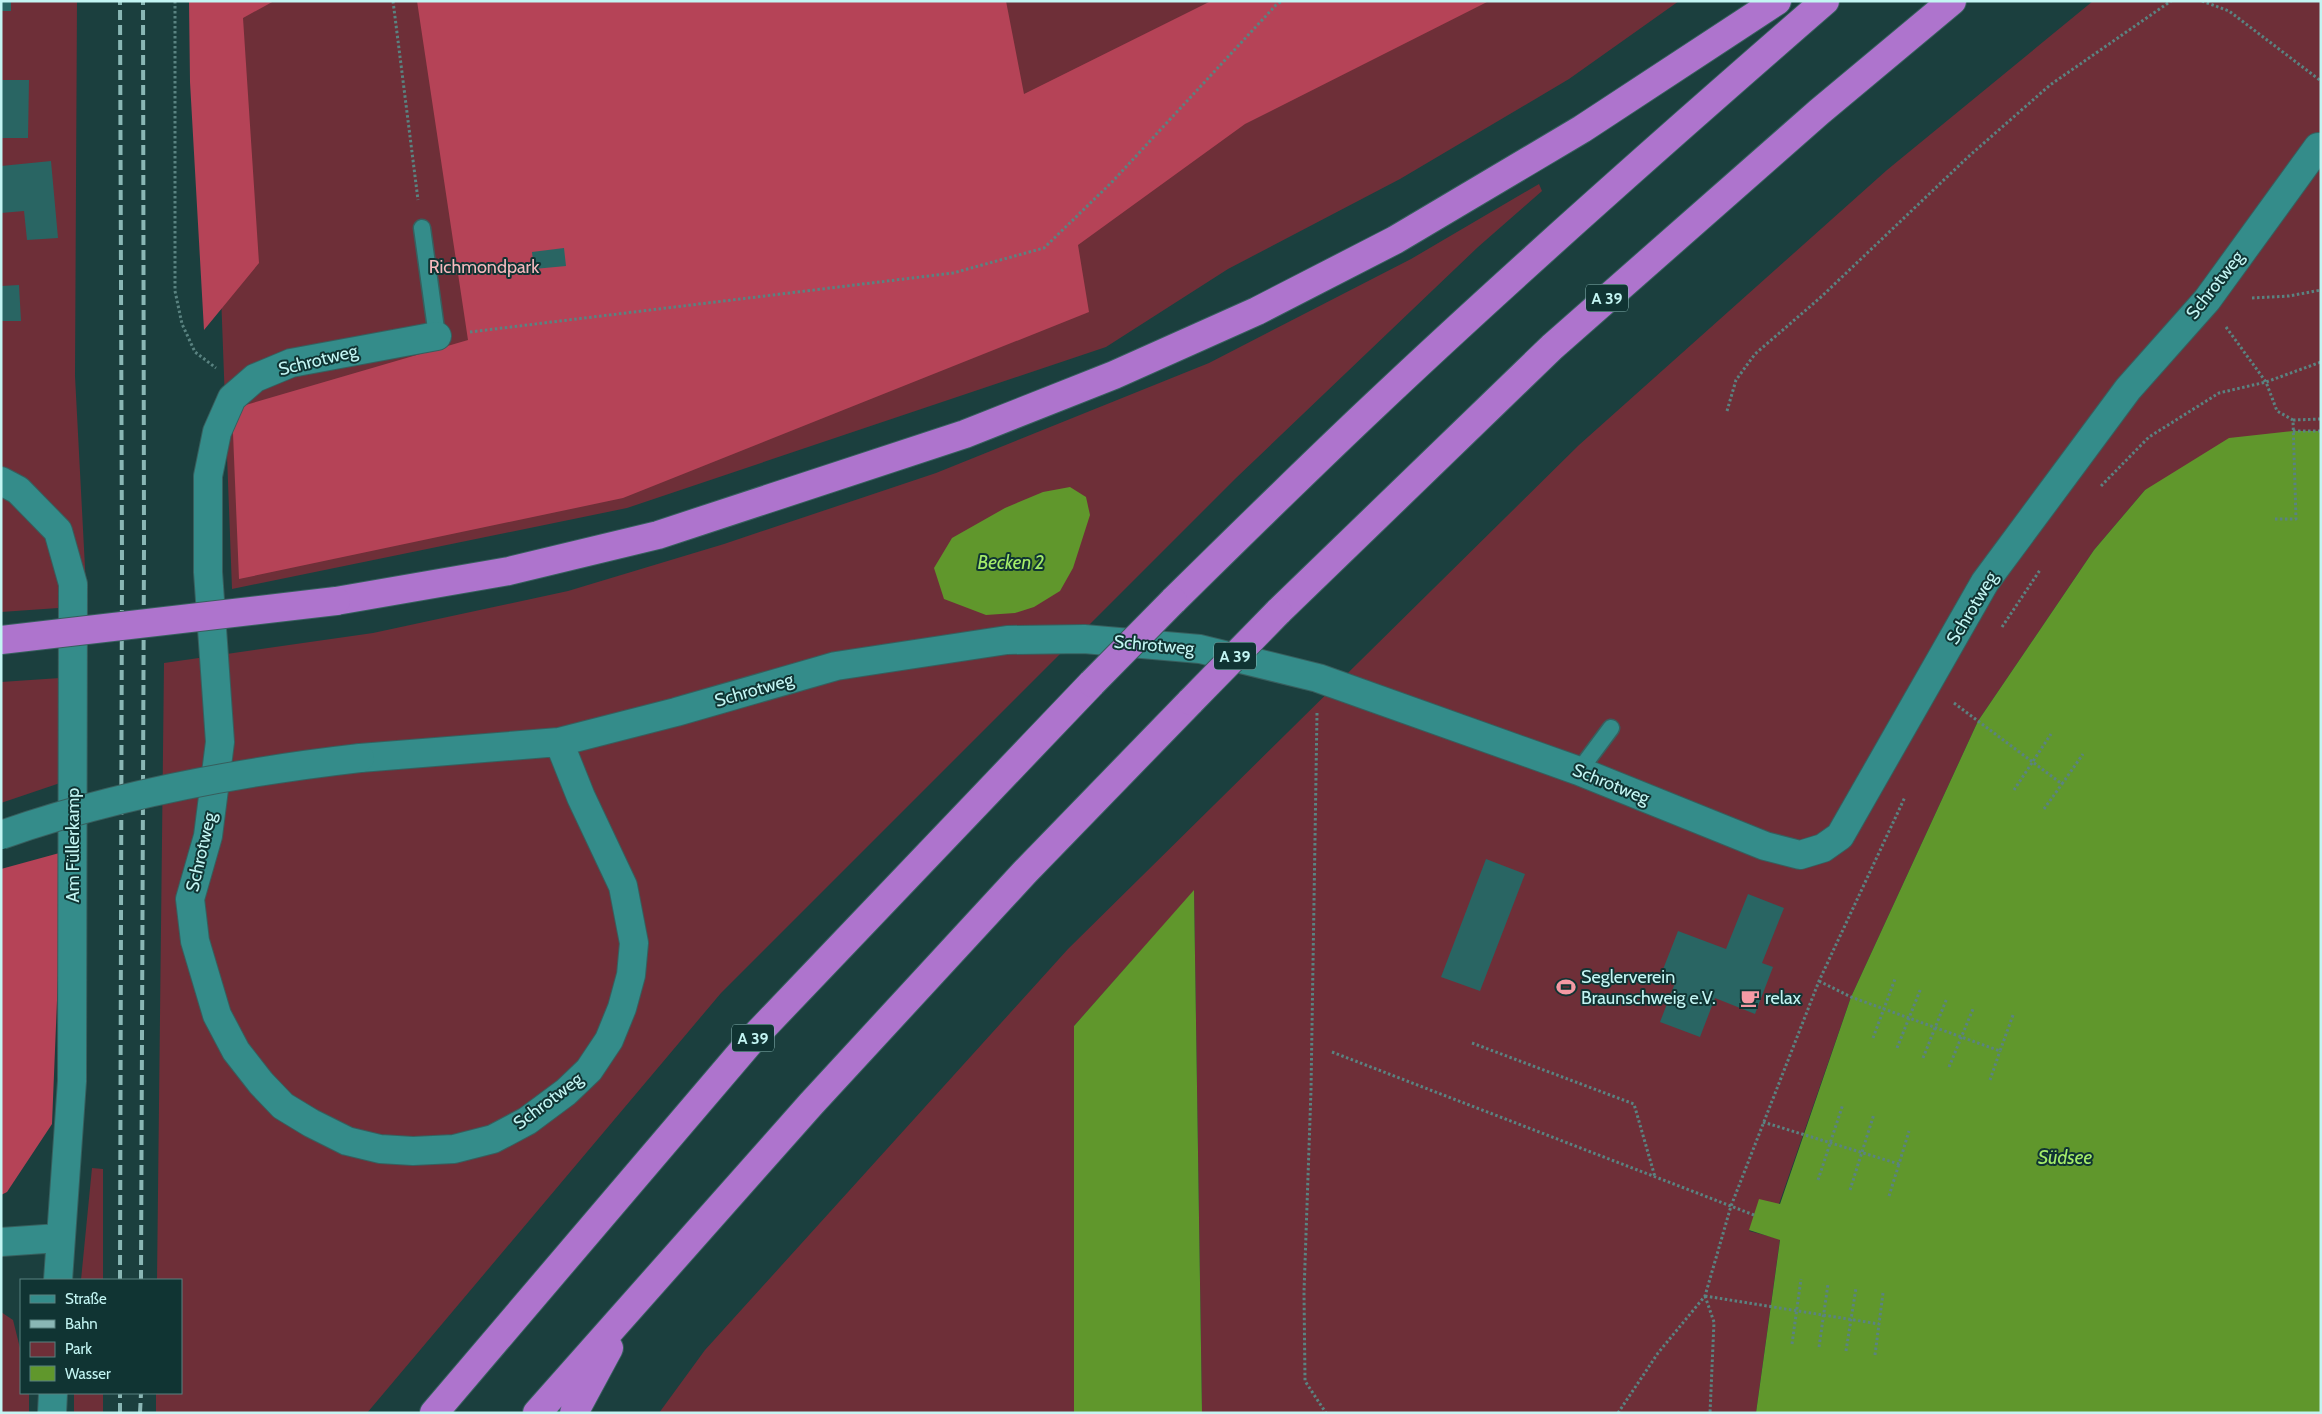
<svg xmlns="http://www.w3.org/2000/svg" width="2322" height="1414" viewBox="0 0 2322 1414" font-family="Cabin,sans-serif">
<style>
.green{fill:#6e2f38}
.forest{fill:#b54357}
.water{fill:#60972c}
.building{fill:#296563}
.lines{fill:none;stroke-linecap:round;stroke-linejoin:round}
.lane-casing{stroke:#375f5e;stroke-width:19}
.street-casing{stroke:#375f5e;stroke-width:30}
.highway-casing{stroke:#375f5e;stroke-width:30}
.path{stroke:#5a8381;stroke-width:3;stroke-dasharray:2.5 2.5;stroke-linecap:butt}
.lane{stroke:#348c8a;stroke-width:16}
.street{stroke:#348c8a;stroke-width:28}
.highway{stroke:#ae74cd;stroke-width:28}
.rail{stroke:#8ab7b5;stroke-width:4;stroke-dasharray:10 5;stroke-linecap:butt}
.street-bridge-casing{stroke:#375f5e;stroke-width:30;stroke-linecap:butt}
.highway-bridge-casing{stroke:#375f5e;stroke-width:30;stroke-linecap:butt}
.street-bridge{stroke:#348c8a;stroke-width:28}
.highway-bridge{stroke:#ae74cd;stroke-width:28}
.labels{text-anchor:middle;dominant-baseline:central;stroke-width:4;stroke-linejoin:round;paint-order:stroke}
.shield{fill:#103433;stroke:#8dbbb9;stroke-width:1}
.shield-label{font-size:16px;font-weight:bold;fill:#c3f5f3}
.park-label{font-size:18px;fill:#f6b9be;stroke:#103433}
.street-label{font-size:18px;fill:#c3f5f3;stroke:#103433}
.poi-label{font-size:18px;fill:#c3f5f3;stroke:#103433;text-anchor:start}
.water-label{font-size:19px;font-style:italic;fill:#a5ed6a;stroke:#103433}
</style>
<rect width="100%" height="100%" fill="#1b3f3e"/>
<path class="green" d="M 1,1 L 77,1 L 75,376 L 87,606 L 1,612 Z
M 210,1 L 1679,1 L 1569,79 L 1400,179 L 1228,269 L 1106,347 L 627,508 L 232,589 Z
M 2093,1 L 2321,1 L 2321,431 L 2293,431 L 2145,490 L 2094,550 L 1978,721 L 1851,997 L 1779,1204 L 1749,1231 L 1780,1239 L 1756,1413 L 1202,1413 L 1194,891 L 1074,1026 L 1074,1413 L 659,1413 L 705,1350 L 1068,949 L 1579,445 L 1887,170 Z
M 1539,184 L 1542,191 L 1478,247 L 1236,478 L 721,993 L 367,1413 L 156,1413 L 156,1393 L 181,1393 L 181,1280 L 157,1280 L 164,663 L 373,633 L 568,591 L 724,544 L 936,473 L 1209,363 L 1411,259 Z
M 60,678 L 63,782 L 1,803 L 1,682 Z
M 92,1168 L 103,1169 L 103,1280 L 81,1280 Z
M 1,1312 L 13,1320 L 21,1352 L 21,1393 L 29,1393 L 29,1413 L 1,1413 Z
M 74,1393 L 103,1393 L 103,1413 L 74,1413 Z"/>
<path class="forest" d="M 189,1 L 274,1 L 243,18 L 259,263 L 204,330 L 190,82 Z
M 417,1 L 1006,1 L 1024,94 L 1211,1 L 1489,1 L 1245,124 L 1078,245 L 1089,312 L 623,498 L 239,579 L 232,409 L 468,340 Z
M 63,852 L 52,1124 L 7,1192 L 1,1195 L 1,869 Z"/>
<path class="water" d="M 2293,431 L 2321,431 L 2321,1413 L 1756,1413 L 1780,1240 L 1749,1230 L 1759,1199 L 1780,1204 L 1851,997 L 1978,721 L 2094,550 L 2145,490 L 2229,438 Z
M 1070,487 L 1086,497 L 1090,515 L 1073,568 L 1060,591 L 1034,607 L 1015,613 L 986,615 L 944,599 L 934,568 L 952,538 L 1005,508 L 1043,492 Z
M 1194,890 L 1202,1413 L 1074,1413 L 1074,1026 Z"/>
<path class="building" d="M 1,1 L 11,1 L 11,11 L 1,11 Z
M 1,80 L 29,80 L 28,138 L 1,138 Z
M 51,161 L 58,238 L 27,240 L 24,211 L 1,213 L 1,166 Z
M 564,248 L 566,266 L 534,269 L 532,252 Z
M 19,285 L 21,321 L 1,321 L 1,286 Z
M 1486,859 L 1525,874 L 1480,991 L 1441,977 Z
M 1748,894 L 1784,908 L 1762,963 L 1773,967 L 1755,1014 L 1715,998 L 1700,1037 L 1660,1022 L 1675,983 L 1660,977 L 1678,931 L 1726,949 Z"/>
<g class="lines">
<g class="lane-casing">
<path id="lane" d="M 422,228 L 437,336
M 1579,771 L 1611,728"/>
</g>
<g class="street-casing">
<path id="street" d="M 437,336 L 291,363 L 255,378 L 232,398 L 217,432 L 208,476 L 208,572 L 220,742 L 208,836 L 190,899 L 195,941 L 217,1015 L 236,1051 L 261,1083 L 283,1106 L 311,1123 L 347,1141 L 380,1149 L 413,1151 L 454,1149 L 493,1139 L 527,1121 L 566,1092 L 589,1070 L 609,1040 L 622,1008 L 631,975 L 634,943 L 623,886 L 581,797 L 559,742
M 1,481 L 18,490 L 58,531 L 73,584 L 72,1081 L 58,1280
M 360,758 L 559,742 L 676,712 L 836,666 L 1007,640 L 1084,639 L 1200,649 L 1318,678 L 1579,771 L 1765,846 L 1800,855 L 1823,848 L 1840,836 L 1985,582 L 2128,389 L 2207,300 L 2318,147
M 1,1242 L 59,1238
M 52,1413 L 53,1393"/>
</g>
<g class="highway-casing">
<path id="highway" d="M 336,601 L 509,571 L 658,535 L 965,434 L 1114,375 L 1257,311 L 1395,240 L 1582,129 L 1777,1
M 1173,601 C 1240,535 1307,469 1375,405 C 1521,267 1673,133 1825,1
M 1278,612 L 1552,347 L 1819,112 L 1952,1
M 434,1413 L 756,1035 L 1092,683
M 537,1413 L 811,1104 L 1025,872 L 1191,701
M 574,1413 L 609,1348"/>
</g>
<path class="path" d="M 175,1 L 175,291 L 182,324 L 195,352 L 216,368
M 393,1 L 418,200
M 2202,1 L 2229,11 L 2321,81
M 2252,298 L 2289,296 L 2321,290
M 2226,327 L 2266,382 L 2277,411 L 2293,420 L 2296,519 L 2275,519
M 470,332 L 953,273 L 1044,248 L 1112,182 L 1276,5 L 1282,1
M 1727,411 L 1736,380 L 1755,354 L 1821,297 L 1968,157 L 2050,85 L 2171,1
M 2293,420 L 2321,419
M 2293,431 L 2321,431
M 2101,486 L 2149,437 L 2219,393 L 2266,382 L 2321,362
M 2002,627 L 2040,570
M 1954,703 L 2062,784 L 2083,754
M 1317,713 L 1311,1090 L 1304,1292 L 1305,1381 L 1326,1413
M 2014,790 L 2051,734
M 2044,809 L 2062,784
M 1819,981 L 1851,997 L 2000,1051 L 2013,1015
M 1873,1038 L 1895,979
M 1472,1043 L 1634,1104 L 1655,1177
M 1897,1048 L 1921,988
M 1332,1052 L 1754,1215
M 1923,1058 L 1947,998
M 1949,1067 L 1973,1009
M 1990,1080 L 2000,1051
M 1763,1122 L 1899,1164 L 1909,1131
M 1818,1180 L 1843,1104
M 1850,1190 L 1874,1114
M 1889,1196 L 1899,1164
M 1705,1296 L 1879,1324
M 1705,1296 L 1714,1322 L 1710,1413
M 1792,1344 L 1801,1279
M 1819,1347 L 1828,1284
M 1846,1351 L 1856,1288
M 1875,1355 L 1883,1293
M 1618,1413 L 1658,1353 L 1705,1296 L 1731,1206 L 1819,981 L 1905,797"/>
<use href="#lane" class="lane"/>
<use href="#street" class="street"/>
<use href="#highway" class="highway"/>
<path class="rail" d="M 120,1280 L 122,563 L 120,1
M 141,1280 L 144,546 L 143,1
M 120,1413 L 120,1393
M 140,1413 L 141,1393"/>
<g class="street-bridge-casing">
<path id="street-bridge" d="M 1,835 C 117,794 238,772 360,758"/>
</g>
<g class="highway-bridge-casing">
<path id="highway-bridge" d="M 1,640 L 336,601
M 1092,683 L 1173,601
M 1191,701 L 1278,612"/>
</g>
<use href="#street-bridge" class="street-bridge"/>
<use href="#highway-bridge" class="highway-bridge"/>
</g>
<defs>
<g id="stadium-bare" transform="scale(1.5)"><path d="M0-5a6.5 5 0 1 0 0 10a6.5 5 0 1 0 0-10ZM-3.5-1.8h7v3.6h-7Z" fill="#f49aa4" stroke="#103433" stroke-width="2.5" paint-order="stroke"/></g>
<g id="cafe-bare" transform="scale(1.5)"><path d="M-5.5-4.5H6V0H3Q3 3.5 0 3.5H-2.5Q-5.5 3.5-5.5 0ZM3-3.2v2h1.7v-2ZM-6 4.5H4V6H-6Z" fill="#f49aa4" stroke="#103433" stroke-width="2.5" paint-order="stroke"/></g>
</defs>
<g fill-rule="evenodd">
<use href="#stadium-bare" x="1566" y="987"/>
<use href="#cafe-bare" x="1750" y="998"/>
</g>
<g class="labels">
<g class="shield">
<rect x="1586" y="284.5" width="42" height="27" rx="4"/>
<rect x="1214" y="642.5" width="42" height="27" rx="4"/>
<rect x="732" y="1024.5" width="42" height="27" rx="4"/>
</g>
<g class="shield-label">
<text x="1607" y="298">A 39</text>
<text x="1235" y="656">A 39</text>
<text x="753" y="1038">A 39</text>
</g>
<g class="park-label">
<text x="484" y="267">Richmondpark</text>
</g>
<g class="street-label">
<text transform="translate(2215 285) rotate(-52)">Schrotweg</text>
<text transform="translate(318 360) rotate(-14)">Schrotweg</text>
<text transform="translate(1972 608) rotate(-59)">Schrotweg</text>
<text transform="translate(1154 645) rotate(5)">Schrotweg</text>
<text transform="translate(754 690) rotate(-16)">Schrotweg</text>
<text transform="translate(1611 784) rotate(22)">Schrotweg</text>
<text transform="translate(73 845) rotate(-90)">Am Füllerkamp</text>
<text transform="translate(201 852) rotate(-77)">Schrotweg</text>
<text transform="translate(548 1101) rotate(-37)">Schrotweg</text>
</g>
<g class="poi-label">
<text x="1581" y="977">Seglerverein<tspan x="1581" dy="21">Braunschweig e.V.</tspan></text>
<text x="1765" y="998">relax</text>
</g>
<g class="water-label">
<text x="1011" y="562">Becken 2</text>
<text x="2065" y="1157">Südsee</text>
</g>
</g>
<rect width="2322" height="1414" fill="none" stroke="#c3f5f3" stroke-width="5"/>
<rect x="20" y="1279" width="162" height="115" fill="#103433" stroke="#588180"/>
<rect x="30" y="1295" width="25" height="8" fill="#348c8a" stroke="#588180"/>
<text x="65" y="1304" font-size="15" fill="#c3f5f3">Straße</text>
<rect x="30" y="1320" width="25" height="8" fill="#8ab7b5" stroke="#588180"/>
<text x="65" y="1329" font-size="15" fill="#c3f5f3">Bahn</text>
<rect x="30" y="1342" width="25" height="15" fill="#6e2f38" stroke="#588180"/>
<text x="65" y="1354" font-size="15" fill="#c3f5f3">Park</text>
<rect x="30" y="1366" width="25" height="15" fill="#60972c" stroke="#588180"/>
<text x="65" y="1379" font-size="15" fill="#c3f5f3">Wasser</text>
</svg>
